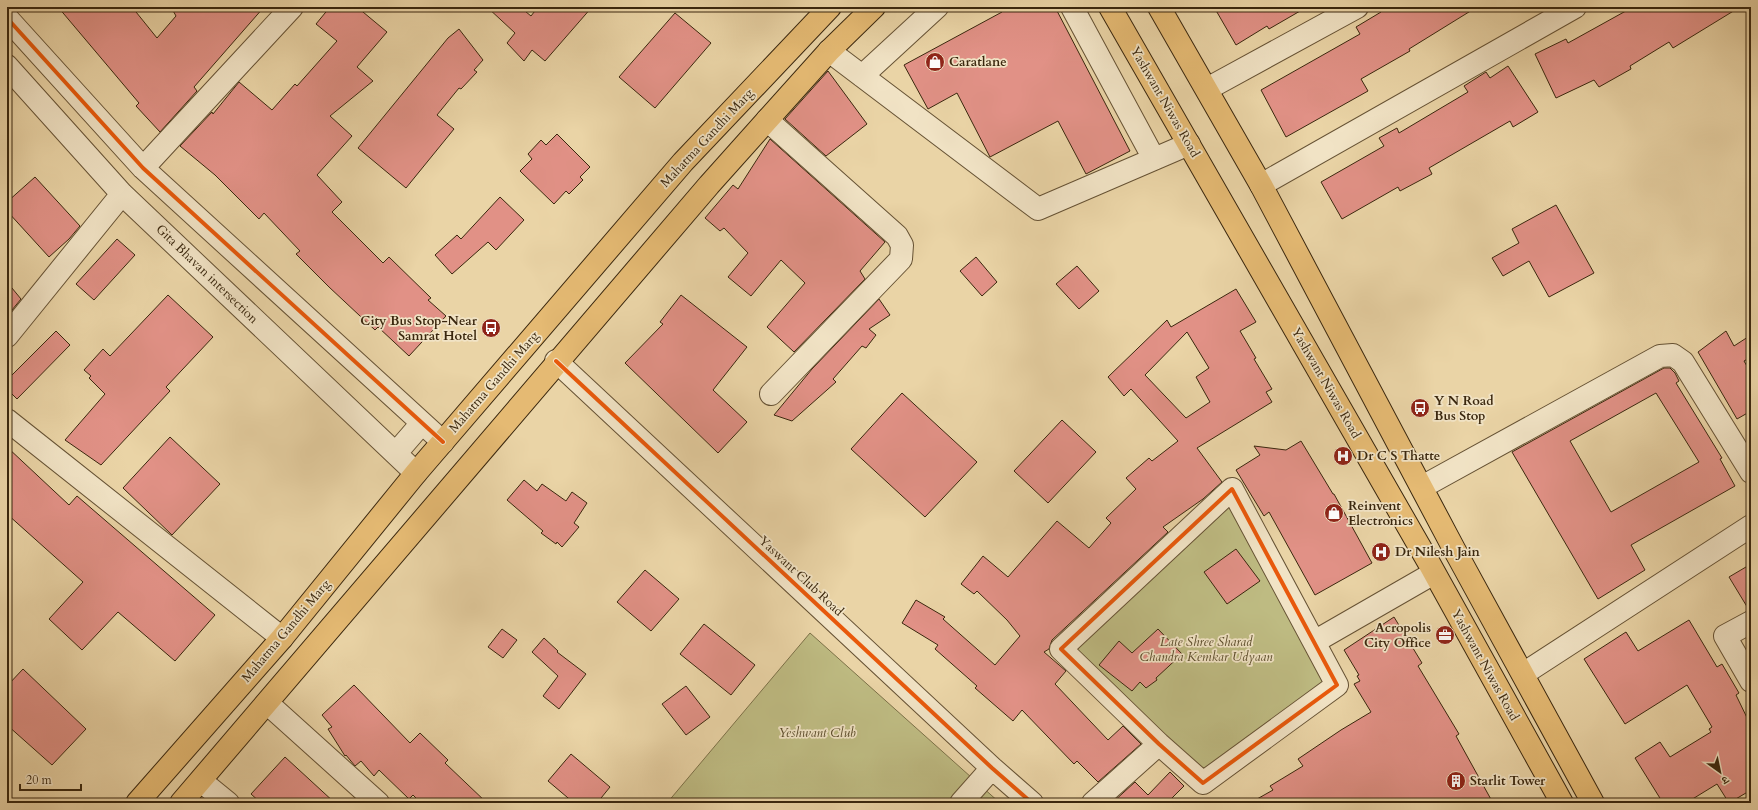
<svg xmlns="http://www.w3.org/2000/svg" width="1758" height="810" viewBox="0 0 1758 810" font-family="Cardo,'Noto Serif Devanagari',serif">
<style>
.green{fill:#bebb82;stroke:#7c7148}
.building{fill:#e19186;stroke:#3a270e;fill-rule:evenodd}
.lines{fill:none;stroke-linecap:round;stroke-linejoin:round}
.minor-casing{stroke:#665234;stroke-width:24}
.major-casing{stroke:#3a270e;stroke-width:24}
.minor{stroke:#f1e3c5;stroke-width:22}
.major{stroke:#e5ba73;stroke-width:22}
.cycleway-casing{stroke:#f1e3c5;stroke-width:6}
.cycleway{stroke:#e8590c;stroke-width:4}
.labels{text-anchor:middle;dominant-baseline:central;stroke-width:3.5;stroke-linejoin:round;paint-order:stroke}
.poi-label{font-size:13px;font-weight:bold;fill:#3a270e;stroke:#f1e3c5;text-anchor:start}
.street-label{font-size:13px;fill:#3a270e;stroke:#f1e3c5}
.park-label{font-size:13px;font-style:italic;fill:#5b4c2b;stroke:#f1e3c5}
</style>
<rect width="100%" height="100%" fill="#ead4a6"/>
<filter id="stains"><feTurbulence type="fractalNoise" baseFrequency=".005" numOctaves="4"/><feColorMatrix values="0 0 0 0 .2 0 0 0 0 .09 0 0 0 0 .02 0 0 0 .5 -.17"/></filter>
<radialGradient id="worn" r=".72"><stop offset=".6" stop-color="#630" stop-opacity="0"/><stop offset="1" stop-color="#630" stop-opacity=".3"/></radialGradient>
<path class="green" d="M 1232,489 L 1337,685 L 1203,783 L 1061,649 Z
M 810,633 L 1000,803 L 667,803 Z"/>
<path class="building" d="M 58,7 L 132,7 L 157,38 L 176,16 L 171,7 L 264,7 L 194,87 L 197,91 L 160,132 L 136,106 L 139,103 Z
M 330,7 L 357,7 L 387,32 L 357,67 L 373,81 L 330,116 L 352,136 L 317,175 L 342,202 L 332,212 L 383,263 L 389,257 L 431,298 L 428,300 L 446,316 L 409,356 L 378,327 L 375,330 L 329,287 L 296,254 L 300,251 L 264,213 L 259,219 L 215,175 L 180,146 L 212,112 L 213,114 L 239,82 L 272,110 L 295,84 L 297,86 L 337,41 L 316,24 Z
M 487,7 L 520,7 L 531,16 L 538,7 L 592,7 L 545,61 L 532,50 L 524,61 L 507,43 L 515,33 Z
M 999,7 L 1055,7 L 1130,151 L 1086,174 L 1058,121 L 990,157 L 957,93 L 928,109 L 904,65 L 1002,12 Z
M 1214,7 L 1307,7 L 1269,29 L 1267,26 L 1236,45 Z
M 1378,7 L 1477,7 L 1409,49 L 1410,51 L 1361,79 L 1368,91 L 1286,137 L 1261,90 L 1360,34 L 1356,27 L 1381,12 Z
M 1633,7 L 1740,7 L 1673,48 L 1669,42 L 1630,66 L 1631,69 L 1599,87 L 1594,80 L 1556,98 L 1535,54 L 1566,39 L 1568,43 Z
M 675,13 L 711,43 L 655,108 L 619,77 Z
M 459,29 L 483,60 L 474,70 L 477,72 L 461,89 L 459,88 L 437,115 L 454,129 L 406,188 L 358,148 L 448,38 Z
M 1508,66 L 1538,112 L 1513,127 L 1510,121 L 1429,168 L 1432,174 L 1400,191 L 1398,187 L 1342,219 L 1321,182 L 1384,146 L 1379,138 L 1397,128 L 1399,133 L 1468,92 L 1464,86 L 1486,72 L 1490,78 Z
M 828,71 L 867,124 L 826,156 L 785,119 Z
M 557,134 L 590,167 L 580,177 L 583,180 L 569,194 L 566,191 L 554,204 L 520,171 L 532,159 L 528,154 L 541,140 L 546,145 Z
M 770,139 L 885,242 L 860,271 L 865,279 L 794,352 L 767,327 L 805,283 L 781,260 L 751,296 L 728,277 L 748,253 L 724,228 L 720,231 L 705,218 L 733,185 L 738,189 Z
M 35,177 L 80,226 L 69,239 L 49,257 L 7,211 L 7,202 Z
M 500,197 L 524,220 L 496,250 L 488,242 L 452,274 L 435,255 L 457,235 L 461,239 Z
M 1556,205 L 1594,273 L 1549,297 L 1529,261 L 1503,276 L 1492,258 L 1519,243 L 1512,229 Z
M 117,239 L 135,255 L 94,300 L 76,284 Z
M 976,257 L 997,282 L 982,296 L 960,271 Z
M 1077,266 L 1099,291 L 1079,309 L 1056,284 Z
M 7,282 L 21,299 L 7,316 Z
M 1236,289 L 1256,322 L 1240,331 L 1256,358 L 1254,359 L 1272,389 L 1266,392 L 1272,402 L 1197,448 L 1222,482 L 1203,499 L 1163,527 L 1168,532 L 1052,640 L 1049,649 L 1044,652 L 1066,671 L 1055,684 L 1108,740 L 1123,726 L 1141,744 L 1098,782 L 1077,761 L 1074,764 L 1022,710 L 1013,721 L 975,688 L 977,686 L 935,649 L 938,645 L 902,623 L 916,600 L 945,617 L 943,619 L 995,665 L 1020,636 L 1007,620 L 977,591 L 974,594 L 961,584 L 983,556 L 1008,577 L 1057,521 L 1089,548 L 1111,523 L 1106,518 L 1136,489 L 1126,478 L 1149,458 L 1152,461 L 1178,441 L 1131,389 L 1124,396 L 1108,377 L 1167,320 L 1171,327 ZM 1187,332 L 1209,368 L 1196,377 L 1210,402 L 1186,418 L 1145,375 Z
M 168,295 L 213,337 L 166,387 L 170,391 L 101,465 L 65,440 L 105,394 L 89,378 L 91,376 L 84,370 L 103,349 L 110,356 Z
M 681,295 L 747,347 L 713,390 L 747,422 L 718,453 L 625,363 L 663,324 L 660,322 Z
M 879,299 L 890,315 L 869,329 L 876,335 L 866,348 L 862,346 L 833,379 L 836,382 L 792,421 L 774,415 L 812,369 Z
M 56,331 L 70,345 L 17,399 L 7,389 L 7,380 Z
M 1726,331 L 1734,346 L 1751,335 L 1751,357 L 1744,361 L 1751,373 L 1751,411 L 1737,419 L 1698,352 Z
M 1664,368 L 1670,368 L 1675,373 L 1679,381 L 1676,383 L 1722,458 L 1720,459 L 1735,486 L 1631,545 L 1645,570 L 1598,599 L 1512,452 ZM 1656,393 L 1699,462 L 1611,512 L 1570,441 Z
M 902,393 L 977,462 L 925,517 L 851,449 Z
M 1062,420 L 1096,452 L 1048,503 L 1014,471 Z
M 170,437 L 220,484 L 172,535 L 123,488 Z
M 1301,441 L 1333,494 L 1334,494 L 1372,563 L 1315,595 L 1269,512 L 1264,516 L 1236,470 L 1260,455 L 1254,446 L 1286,450 Z
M 7,447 L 69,505 L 77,496 L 215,615 L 175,661 L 118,612 L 82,650 L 49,619 L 83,582 L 7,514 Z
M 524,480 L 537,491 L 542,484 L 566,501 L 572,492 L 587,503 L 574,523 L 579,527 L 562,547 L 557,542 L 556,544 L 541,533 L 543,531 L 507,500 Z
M 1236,549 L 1260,581 L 1227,604 L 1204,572 Z
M 1751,564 L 1751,610 L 1749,610 L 1729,577 Z
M 645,570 L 679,599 L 651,631 L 617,602 Z
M 1394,617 L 1422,663 L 1418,666 L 1459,734 L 1456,736 L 1493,803 L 1250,803 L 1273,790 L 1270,786 L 1303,766 L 1298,759 L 1341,730 L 1371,712 L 1354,684 L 1360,681 L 1357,676 L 1359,675 L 1344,650 Z
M 1689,620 L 1717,667 L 1722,664 L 1739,693 L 1736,695 L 1751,726 L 1751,790 L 1729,803 L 1717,784 L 1686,803 L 1663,803 L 1635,758 L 1660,742 L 1670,757 L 1711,732 L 1709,729 L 1712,727 L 1687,685 L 1625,724 L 1584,659 L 1626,632 L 1638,651 Z
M 704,624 L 755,665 L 731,695 L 680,654 Z
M 502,629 L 517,640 L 503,658 L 488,647 Z
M 1158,629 L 1182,654 L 1156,678 L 1157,680 L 1146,688 L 1140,682 L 1132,691 L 1099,665 L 1119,641 L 1132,653 Z
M 544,638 L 558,651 L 557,652 L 586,674 L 559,709 L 543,696 L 558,676 L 532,652 Z
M 23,669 L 86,729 L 52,765 L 7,725 L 7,686 Z
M 354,685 L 410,743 L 420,733 L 448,760 L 445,763 L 487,803 L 421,803 L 413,795 L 409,799 L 379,770 L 374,776 L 361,761 L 355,766 L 346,755 L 345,756 L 328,729 L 332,727 L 322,715 Z
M 686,686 L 710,717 L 686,735 L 662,704 Z
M 571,754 L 610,787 L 597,803 L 574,803 L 548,781 Z
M 285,757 L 335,803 L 261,803 L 251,794 Z
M 1170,772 L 1184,786 L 1167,803 L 1112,803 L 1135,782 L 1148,795 Z"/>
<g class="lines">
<g class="minor-casing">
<path id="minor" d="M 1072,7 L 1154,159
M 7,18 L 143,168 L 443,442
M 829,51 L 1038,209 L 1189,144
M 7,66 L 122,194 L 416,473
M 862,76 L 937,7
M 1207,89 L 1357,7
M 767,120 L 897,236 L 902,245 L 901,259 L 771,394
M 143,168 L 292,7
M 1261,185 L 1575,7
M 7,336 L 122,194
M 556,361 L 992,768 L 1032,803
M 7,420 L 282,638
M 396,453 L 422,423
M 1422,487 L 1660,356 L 1673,355 L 1683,362 L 1751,472
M 1232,489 L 1337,685 L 1203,783 L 1159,744 L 1061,649 Z
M 1751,622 L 1725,636 L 1751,681
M 1314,642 L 1434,573
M 1523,674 L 1751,526
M 267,703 L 378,803
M 201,781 L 228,803
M 961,803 L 992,768
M 1093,803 L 1159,744"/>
</g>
<g class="major-casing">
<path id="major" d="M 1110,7 L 1429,563 L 1562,803
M 1159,7 L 1261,185 L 1454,549 L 1593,803
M 137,803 L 282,638 L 416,473 L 683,162 L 830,7
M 181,803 L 709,185 L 829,51 L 874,7"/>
</g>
<use href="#minor" class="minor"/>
<use href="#major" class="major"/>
<g class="cycleway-casing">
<path id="cycleway" d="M 7,18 L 143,168 L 443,442
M 556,361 L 992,768 L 1032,803
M 1232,489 L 1337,685 L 1203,783 L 1159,744 L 1061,649 Z"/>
</g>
<use href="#cycleway" class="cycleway"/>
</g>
<defs>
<g id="shop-disc" transform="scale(1)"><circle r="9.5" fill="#8f2418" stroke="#f1e3c5"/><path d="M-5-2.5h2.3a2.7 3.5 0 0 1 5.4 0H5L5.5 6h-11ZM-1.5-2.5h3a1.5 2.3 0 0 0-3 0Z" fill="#fff"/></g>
<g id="bus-disc" transform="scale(1)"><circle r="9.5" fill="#8f2418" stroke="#f1e3c5"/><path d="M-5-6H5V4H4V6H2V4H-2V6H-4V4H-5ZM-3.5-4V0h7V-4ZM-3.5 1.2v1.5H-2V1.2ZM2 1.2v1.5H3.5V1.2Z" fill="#fff"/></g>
<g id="hospital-disc" transform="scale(1)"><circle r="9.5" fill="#8f2418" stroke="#f1e3c5"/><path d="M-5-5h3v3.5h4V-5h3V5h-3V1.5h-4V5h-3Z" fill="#fff"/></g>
<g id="office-disc" transform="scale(1)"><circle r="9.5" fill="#8f2418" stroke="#f1e3c5"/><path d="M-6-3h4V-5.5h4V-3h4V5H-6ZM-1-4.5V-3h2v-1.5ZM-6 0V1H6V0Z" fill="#fff"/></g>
<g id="building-disc" transform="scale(1)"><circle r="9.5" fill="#8f2418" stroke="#f1e3c5"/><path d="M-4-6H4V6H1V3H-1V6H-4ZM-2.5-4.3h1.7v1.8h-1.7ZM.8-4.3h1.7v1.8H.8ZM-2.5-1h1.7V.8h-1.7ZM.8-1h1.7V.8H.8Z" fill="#fff"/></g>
</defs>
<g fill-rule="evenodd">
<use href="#shop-disc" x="935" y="62"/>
<use href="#bus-disc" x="491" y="328"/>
<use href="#bus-disc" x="1420" y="408"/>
<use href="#hospital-disc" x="1343" y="456"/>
<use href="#shop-disc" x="1334" y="513"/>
<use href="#hospital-disc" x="1381" y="552"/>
<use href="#office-disc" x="1445" y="635"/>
<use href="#building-disc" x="1456" y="781"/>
</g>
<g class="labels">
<g class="poi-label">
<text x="949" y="62">Caratlane</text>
<text x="477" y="321" text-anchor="end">City Bus Stop-Near<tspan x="477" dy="15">Samrat Hotel</tspan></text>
<text x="1434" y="401">Y N Road<tspan x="1434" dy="15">Bus Stop</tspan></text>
<text x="1357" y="456">Dr C S Thatte</text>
<text x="1348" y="506">Reinvent<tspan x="1348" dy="15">Electronics</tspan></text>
<text x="1395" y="552">Dr Nilesh Jain</text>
<text x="1431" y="628" text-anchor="end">Acropolis<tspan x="1431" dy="15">City Office</tspan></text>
<text x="1470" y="781">Starlit Tower</text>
</g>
<g class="street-label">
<text transform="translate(1165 102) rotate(60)">Yashwant Niwas Road</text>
<text transform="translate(707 138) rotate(-47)">Mahatma Gandhi Marg</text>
<text transform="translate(207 274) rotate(44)">Gita Bhavan intersection</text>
<text transform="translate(494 382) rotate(-49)">Mahatma Gandhi Marg</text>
<text transform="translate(1326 383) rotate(60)">Yashwant Niwas Road</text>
<text transform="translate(801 576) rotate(43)">Yaswant Club Road</text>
<text transform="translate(286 631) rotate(-50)">Mahatma Gandhi Marg</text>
<text transform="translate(1485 665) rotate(61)">Yashwant Niwas Road</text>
</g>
<g class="park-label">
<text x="1206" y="642">Late Shree Sharad<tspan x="1206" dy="15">Chandra Kemkar Udyaan</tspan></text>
<text x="817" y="733">Yeshwant Club</text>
</g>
</g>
<rect width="1758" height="810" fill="none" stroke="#ead4a6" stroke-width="24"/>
<rect x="8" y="8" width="1742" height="794" fill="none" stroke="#3a270e" stroke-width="2"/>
<rect x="12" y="12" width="1734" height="786" fill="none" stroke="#3a270e"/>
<g transform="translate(1720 772) rotate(147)" stroke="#f1e3c5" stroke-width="3" paint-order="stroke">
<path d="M0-3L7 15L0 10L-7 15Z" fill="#3a270e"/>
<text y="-6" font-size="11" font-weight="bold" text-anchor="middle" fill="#3a270e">उ</text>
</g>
<path d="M20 784v6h61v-6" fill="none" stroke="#3a270e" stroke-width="2"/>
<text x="26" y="784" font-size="12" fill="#3a270e" stroke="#f1e3c5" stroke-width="3" paint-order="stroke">20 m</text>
<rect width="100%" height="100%" filter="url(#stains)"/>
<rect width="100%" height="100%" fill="url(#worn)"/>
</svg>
